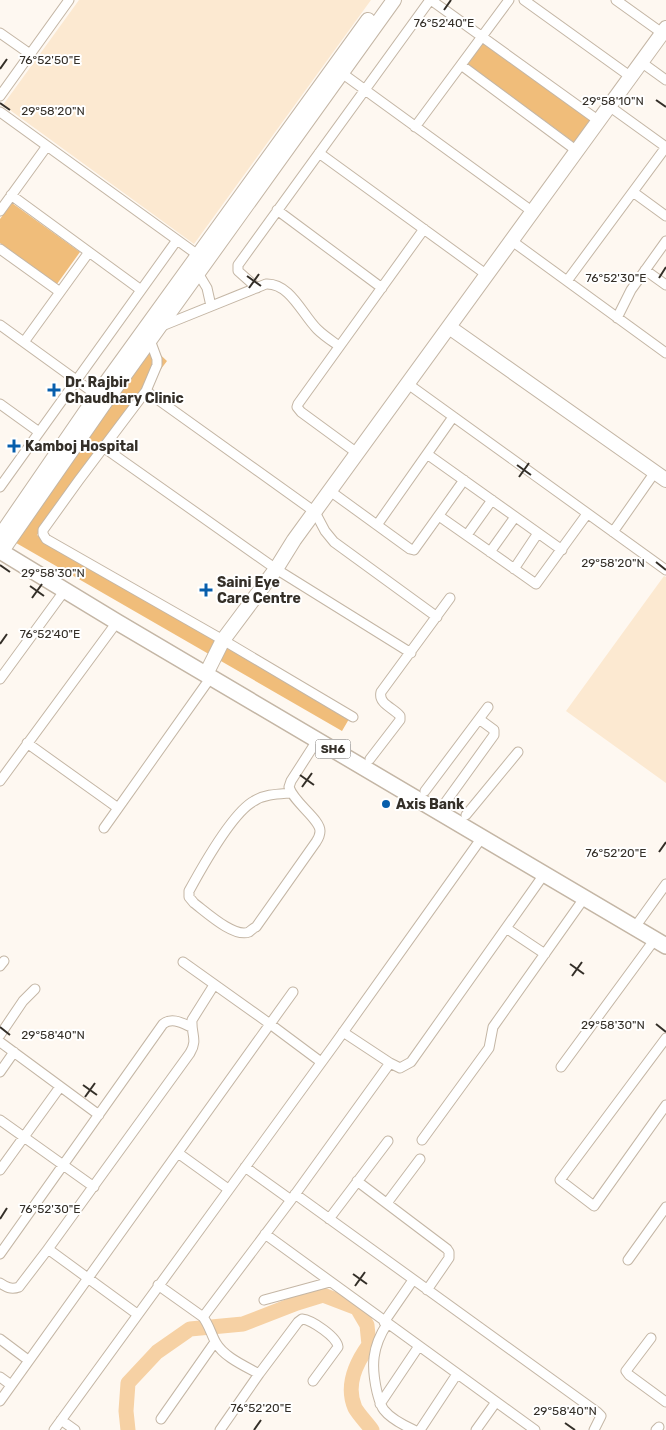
<svg xmlns="http://www.w3.org/2000/svg" width="666" height="1430" viewBox="0 0 666 1430" font-family="Rubik,sans-serif">
<style>
.built{fill:#fce9d1}
.green{fill:#f0bd7a}
.lines{fill:none;stroke-linecap:round;stroke-linejoin:round}
.river{stroke:#f6d1a4;stroke-width:15}
.street-casing{stroke:#c4b6a5;stroke-width:11}
.secondary-casing{stroke:#c4b6a5;stroke-width:16}
.primary-casing{stroke:#c4b6a5;stroke-width:18}
.street{stroke:#fff;stroke-width:9}
.secondary{stroke:#fff;stroke-width:14}
.primary{stroke:#fff;stroke-width:15}
.ticks{fill:none;stroke:#342f28;stroke-width:2}
.poi-dot{fill:#075eac;stroke:#fff;stroke-width:2}
.labels{text-anchor:middle;dominant-baseline:central;stroke-width:4;stroke-linejoin:round;paint-order:stroke}
.shield{fill:#fff;stroke:#716d68;stroke-width:1}
.shield-label{font-size:12px;font-weight:bold;fill:#342f28}
.poi-label{font-size:14px;font-weight:bold;fill:#342f28;stroke:#fff;text-anchor:start}
.ticks-label{font-size:12px;text-anchor:middle;fill:#342f28;stroke:#fff;stroke-width:4;stroke-linejoin:round;paint-order:stroke}
</style>
<rect width="100%" height="100%" fill="#fef8f1"/>
<path class="built" d="M 79,0 L 371,0 L 194,244 L 3,105 Z
M 664,576 L 666,577 L 666,783 L 566,711 Z"/>
<path class="green" d="M 483,43 L 591,121 L 575,143 L 467,64 Z
M 12,203 L 80,252 L 57,284 L 0,243 L 0,219 Z
M 152,347 L 167,361 L 37,535 L 349,719 L 342,731 L 11,540 Z"/>
<g class="lines">
<path class="river" d="M 128,1430 L 126,1411 L 128,1383 L 157,1352 L 190,1329 L 243,1324 L 297,1303 L 323,1295 L 357,1308 L 367,1325 L 369,1345 C 356,1363 345,1385 355,1408 C 359,1415 367,1423 372,1430"/>
<g class="street-casing">
<path id="street" d="M 431,0 L 599,121
M 524,0 L 631,77
M 616,0 L 662,33
M 0,33 L 30,54
M 641,62 L 666,80
M 461,65 L 577,151
M 339,71 L 533,212
M 0,96 L 69,0
M 609,106 L 666,147
M 0,112 L 202,258
M 415,127 L 509,0
M 319,153 L 487,275
M 633,192 L 666,216
M 11,195 L 141,290
M 277,210 L 382,288
M 0,211 L 47,146
M 512,241 L 666,353
M 0,249 L 60,292
M 645,270 L 666,285
M 198,273 L 207,288 L 211,306
M 567,281 L 666,147
M 257,288 L 238,271 L 238,265 L 430,0
M 617,318 L 631,290 L 666,241
M 0,325 L 101,398
M 162,326 L 266,284 C 290,283 302,314 317,329 C 324,336 332,341 339,346
M 150,340 L 157,359 L 157,365 L 146,391 L 79,480 L 43,530 L 43,534 L 46,539 L 223,640 L 353,717
M 24,342 L 89,252
M 408,384 L 666,570
M 146,391 L 315,512 L 325,531 L 334,542 L 437,617
M 0,404 L 39,432
M 103,447 L 276,569 L 411,653
M 357,453 L 301,412 L 297,407 L 298,404 L 424,229
M 427,454 L 562,550
M 0,487 L 177,240
M 330,491 L 410,549 L 414,550 L 464,480
M 439,516 L 536,584 L 587,514
M 377,525 L 453,417
M 613,532 L 655,472
M 467,535 L 492,500
M 490,552 L 515,517
M 514,569 L 538,533
M 0,679 L 65,590
M 27,743 L 118,808
M 370,759 L 400,720 L 400,716 C 394,708 378,704 381,692 L 450,598
M 0,781 L 117,622
M 425,791 L 488,707
M 291,793 C 279,794 265,794 254,801 C 233,812 201,869 189,891 L 189,897 L 194,903 C 206,912 234,938 249,932 C 250,931 255,927 256,927 L 316,842 C 318,839 320,835 320,831 C 320,819 294,803 289,787 L 291,781 L 318,739
M 445,803 L 494,735 L 494,730 L 479,719
M 466,815 L 518,752
M 104,828 L 211,677
M 635,927 L 666,884
M 506,928 L 545,954
M 183,962 L 270,1024 L 293,992
M 0,966 L 4,961
M 0,1035 L 23,1001 L 35,989
M 666,1038 L 560,1180 L 594,1206 L 666,1105
M 0,1042 L 99,1115
M 390,1063 L 400,1068 L 411,1062 L 545,873
M 561,1067 L 655,939
M 0,1072 L 14,1052
M 0,1120 L 94,1187
M 422,1140 L 489,1048 L 493,1027 L 585,897
M 178,1153 L 228,1189
M 245,1167 L 291,1200
M 0,1170 L 60,1087
M 357,1181 L 447,1249 L 449,1252 L 449,1258 L 427,1290
M 295,1194 L 597,1412 L 601,1416 L 594,1430
M 387,1203 L 420,1159
M 329,1219 L 388,1141
M 265,1234 L 535,1430
M 0,1254 L 163,1024 C 172,1017 182,1023 191,1027
M 628,1260 L 666,1207
M 0,1283 C 6,1287 11,1290 19,1287 L 48,1249
M 158,1285 L 203,1317 C 209,1325 211,1334 216,1343 C 224,1357 245,1366 259,1374 L 298,1322 L 302,1319 C 312,1320 337,1337 338,1347 L 313,1381
M 264,1300 L 330,1282
M 137,1314 L 48,1249 L 190,1053 C 198,1040 191,1034 192,1020 L 214,985
M 203,1317 L 291,1200 L 390,1063 L 343,1032
M 384,1322 L 413,1280
M 387,1324 C 372,1347 371,1366 377,1392 C 379,1399 380,1405 384,1410 C 391,1419 403,1425 414,1430
M 651,1338 L 626,1371 L 629,1375 L 666,1402
M 0,1339 L 28,1360
M 0,1377 L 11,1385
M 0,1401 L 270,1024 L 321,1062
M 380,1404 L 419,1346
M 161,1419 L 215,1342
M 61,1420 L 75,1430
M 54,1430 L 334,1045 L 483,836
M 220,1430 L 259,1374
M 420,1430 L 457,1374
M 476,1430 L 496,1402
M 656,1430 L 659,1427"/>
</g>
<g class="secondary-casing">
<path id="secondary" d="M 449,327 L 666,480
M 0,536 L 97,395 L 368,20
M 0,549 L 6,545 L 106,401 L 394,0
M 206,674 L 223,640 L 276,569 L 294,540 L 666,28"/>
</g>
<g class="primary-casing">
<path id="primary" d="M 0,551 L 117,622 L 666,946"/>
</g>
<use href="#street" class="street"/>
<use href="#secondary" class="secondary"/>
<use href="#primary" class="primary"/>
</g>
<path class="ticks" d="M 444,10 L 451,0M 0,69 L 7,59M 656,100 L 666,107M 0,103 L 10,110M 247,276 L 261,286M 659,278 L 666,267M 249,288 L 259,274M 517,465 L 531,475M 519,477 L 529,463M 656,562 L 666,570M 0,565 L 10,572M 30,586 L 44,596M 32,598 L 42,584M 0,644 L 7,634M 300,775 L 314,785M 302,787 L 312,773M 659,852 L 666,842M 570,964 L 584,974M 572,976 L 582,962M 656,1024 L 666,1032M 0,1027 L 10,1035M 83,1085 L 97,1095M 85,1097 L 95,1083M 0,1219 L 7,1208M 353,1274 L 367,1284M 355,1286 L 365,1272M 565,1423 L 575,1430M 254,1430 L 261,1420"/>
<g class="poi-dot">
<path d="M51.5 382.5h5v5h5v5h-5v5h-5v-5h-5v-5h5z"/>
<path d="M11.5 438.5h5v5h5v5h-5v5h-5v-5h-5v-5h5z"/>
<path d="M203.5 582.5h5v5h5v5h-5v5h-5v-5h-5v-5h5z"/>
<circle cx="386" cy="804" r="5"/>
</g>
<g class="labels">
<rect class="shield" x="315.5" y="739.5" width="35" height="19" rx="4"/>
<g class="shield-label">
<text x="333" y="749">SH6</text>
</g>
<g class="poi-label">
<text x="65" y="382">Dr. Rajbir<tspan x="65" dy="16">Chaudhary Clinic</tspan></text>
<text x="25" y="446">Kamboj Hospital</text>
<text x="217" y="582">Saini Eye<tspan x="217" dy="16">Care Centre</tspan></text>
<text x="396" y="804">Axis Bank</text>
</g>
</g>
<g class="ticks-label">
<text x="444" y="27">76°52'40"E</text>
<text x="50" y="64">76°52'50"E</text>
<text x="613" y="105">29°58'10"N</text>
<text x="53" y="115">29°58'20"N</text>
<text x="616" y="282">76°52'30"E</text>
<text x="613" y="567">29°58'20"N</text>
<text x="53" y="577">29°58'30"N</text>
<text x="50" y="638">76°52'40"E</text>
<text x="616" y="857">76°52'20"E</text>
<text x="613" y="1029">29°58'30"N</text>
<text x="53" y="1039">29°58'40"N</text>
<text x="50" y="1213">76°52'30"E</text>
<text x="261" y="1412">76°52'20"E</text>
<text x="565" y="1415">29°58'40"N</text>
</g>
</svg>
